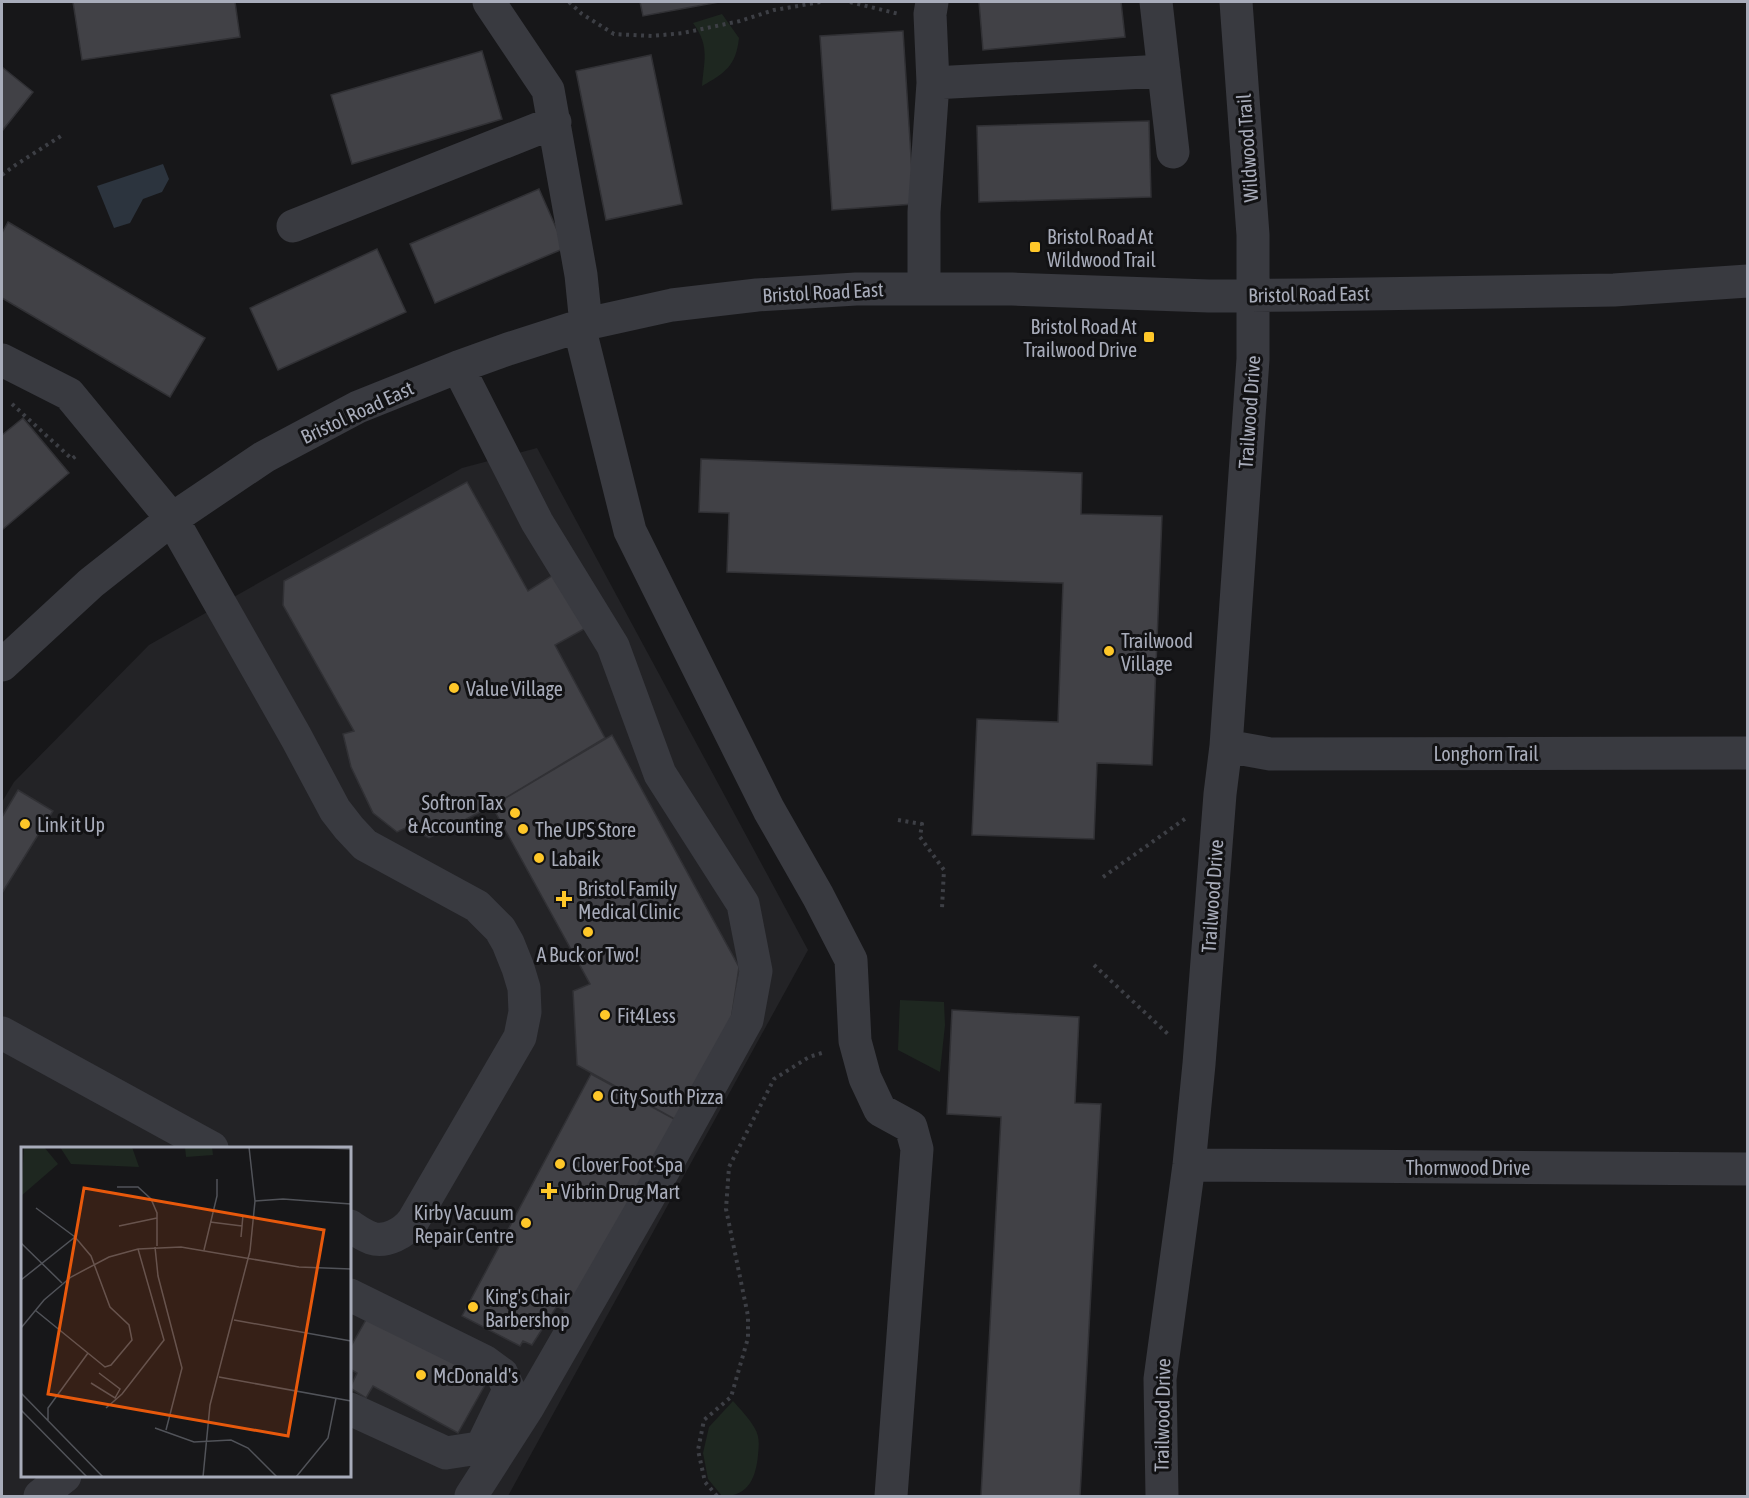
<svg xmlns="http://www.w3.org/2000/svg" width="1749" height="1498" viewBox="0 0 1749 1498" font-family="'Asap Condensed',sans-serif">
<style>
.built{fill:#232326;fill-rule:evenodd}
.green{fill:#1e2720}
.water{fill:#2c343e}
.building{fill:#414146;stroke:#313135;stroke-width:1.5}
.lines{fill:none;stroke-linecap:round;stroke-linejoin:round}
.path{stroke:#3d3f45;stroke-width:4;stroke-dasharray:3 4.5;stroke-linecap:butt}
.minor{stroke:#393a40;stroke-width:33}
.poi-dot{fill:#fec729;stroke:#121214;stroke-width:2}
.labels{text-anchor:middle;dominant-baseline:central;stroke-width:6;stroke-linejoin:round;paint-order:stroke}
.street-label{font-size:20px;fill:#a8acba;stroke:#121214}
.poi-label{font-size:20px;fill:#a8acba;stroke:#121214;text-anchor:start}
.inset-road{fill:none;stroke:#515359;stroke-width:1.5}
.view{fill:#e8590c;fill-opacity:0.15;stroke:#e8590c;stroke-width:3}
.inset-edge{fill:none;stroke:#a8acba;stroke-width:3}
</style>
<rect width="100%" height="100%" fill="#171719"/>
<path class="built" d="M 537,448 L 808,950 L 508,1496 L 2,1496 L 2,802 L 14,782 L 149,645 L 462,468 ZM 22,1148 L 350,1148 L 350,1476 L 22,1476 Z"/>
<path class="green" d="M 722,14 L 739,38 C 736,66 725,73 702,86 C 704,60 710,46 693,23 Z
M 900,1000 L 944,1002 L 945,1025 L 940,1072 L 898,1050 Z
M 733,1401 C 740,1409 749,1418 754,1427 C 760,1436 759,1445 758,1455 C 756,1478 748,1497 722,1496 L 708,1479 L 703,1453 L 709,1427 Z"/>
<path class="water" d="M 163,164 L 169,179 L 162,192 L 143,199 L 130,223 L 114,228 L 97,186 Z"/>
<path class="building" d="M 73,2 L 235,2 L 240,37 L 82,60 Z
M 640,2 L 719,2 L 643,16 Z
M 979,2 L 1121,2 L 1125,37 L 983,50 Z
M 903,31 L 914,204 L 832,210 L 820,36 Z
M 482,51 L 502,119 L 352,164 L 331,95 Z
M 651,55 L 682,204 L 606,220 L 576,71 Z
M 2,67 L 33,92 L 2,131 Z
M 1149,121 L 1151,197 L 979,202 L 977,126 Z
M 539,189 L 565,248 L 435,303 L 410,244 Z
M 8,222 L 205,338 L 170,397 L 2,298 L 2,233 Z
M 377,249 L 406,312 L 278,370 L 250,308 Z
M 23,418 L 69,473 L 2,530 L 2,435 Z
M 701,459 L 1082,473 L 1081,514 L 1162,516 L 1152,765 L 1097,763 L 1094,839 L 972,835 L 977,719 L 1058,722 L 1063,583 L 727,572 L 729,513 L 699,512 Z
M 467,482 L 528,591 L 561,570 L 593,624 L 555,645 L 605,738 L 492,806 L 429,838 L 408,827 L 397,832 L 373,813 L 351,767 L 343,734 L 354,731 L 283,605 L 284,581 Z
M 612,735 L 739,967 L 730,1027 L 678,1121 L 577,1065 L 573,991 L 590,984 L 492,806 Z
M 18,790 L 53,811 L 2,893 L 2,817 Z
M 952,1010 L 1079,1017 L 1075,1103 L 1101,1104 L 1080,1496 L 981,1496 L 1001,1117 L 947,1114 Z
M 591,1074 L 678,1121 L 571,1316 L 557,1306 L 532,1345 L 523,1341 L 520,1346 L 462,1316 Z
M 367,1318 L 490,1376 L 458,1433 L 373,1386 L 366,1398 L 350,1388 L 357,1373 L 350,1369 L 350,1348 Z"/>
<g class="lines">
<path class="path" d="M 569,2 L 582,14 L 614,34 L 652,36 L 683,33 L 740,21 L 774,10 L 821,2
M 850,2 L 899,14
M 2,175 L 14,166 L 64,134
M 12,404 L 72,459 L 77,455
M 898,820 L 922,824 L 920,837 L 944,870 L 942,908
M 1103,877 L 1186,818
M 1094,965 L 1170,1036
M 717,1496 L 705,1482 L 698,1450 L 704,1420 L 731,1397 L 748,1338 L 748,1316 L 726,1209 L 729,1167 L 774,1079 L 809,1057 L 825,1052"/>
<path class="minor" d="M 489,2 L 548,90 L 581,275 L 586,324
M 1156,2 L 1173,152
M 933,83 L 1164,71
M 293,226 L 555,122
M 924,289 L 924,212 L 933,83 L 930,14 L 932,2
M 579,326 L 630,531 L 769,810 L 818,896 L 851,960 L 855,1041 L 865,1078 L 880,1110 L 911,1127 L 917,1149 L 891,1496
M 2,360 L 69,394 L 172,519 L 296,737 L 335,810 L 349,828 L 365,845 L 477,906 L 500,929 L 508,943 L 518,968 L 524,988 L 525,1012 L 520,1037 L 413,1221 C 404,1233 386,1243 371,1238 C 363,1235 356,1230 350,1226
M 458,367 L 537,522 L 613,646 L 660,774 L 743,904 L 756,971 L 747,1020 L 647,1200 L 528,1407 L 471,1496
M 2,665 L 91,583 L 172,519 L 264,457 L 358,407 L 458,367 L 508,349 L 586,324 L 672,305 L 757,295 L 856,289 L 1012,289 L 1209,296 L 1304,295 L 1614,290 L 1748,281
M 1226,746 L 1270,754 L 1748,753
M 2,1033 L 212,1148
M 1189,1165 L 1748,1169
M 350,1295 L 484,1361 L 502,1374 L 509,1390 L 482,1446 L 472,1449 L 446,1453 L 350,1409
M 40,1496 L 65,1476
M 1162,1496 L 1160,1379 L 1189,1165 L 1199,1064 L 1220,794 L 1226,746 L 1253,359 L 1253,235 L 1236,2"/>
</g>
<g class="poi-dot">
<rect x="1029" y="241" width="12" height="12" rx="3"/>
<rect x="1143" y="331" width="12" height="12" rx="3"/>
<circle cx="1109" cy="651" r="6"/>
<circle cx="454" cy="688" r="6"/>
<circle cx="515" cy="813" r="6"/>
<circle cx="25" cy="824" r="6"/>
<circle cx="523" cy="829" r="6"/>
<circle cx="539" cy="858" r="6"/>
<path d="M561 890h6v6h6v6h-6v6h-6v-6h-6v-6h6z"/>
<circle cx="588" cy="932" r="6"/>
<circle cx="605" cy="1015" r="6"/>
<circle cx="598" cy="1096" r="6"/>
<circle cx="560" cy="1164" r="6"/>
<path d="M546 1182h6v6h6v6h-6v6h-6v-6h-6v-6h6z"/>
<circle cx="526" cy="1223" r="6"/>
<circle cx="473" cy="1307" r="6"/>
<circle cx="421" cy="1375" r="6"/>
</g>
<g class="labels">
<g class="street-label">
<text transform="translate(1247 148) rotate(-94)">Wildwood Trail</text>
<text transform="translate(823 292) rotate(-3)">Bristol Road East</text>
<text transform="translate(1309 294) rotate(-1)">Bristol Road East</text>
<text transform="translate(357 412) rotate(-25)">Bristol Road East</text>
<text transform="translate(1249 412) rotate(-86)">Trailwood Drive</text>
<text x="1486" y="753">Longhorn Trail</text>
<text transform="translate(1212 896) rotate(-86)">Trailwood Drive</text>
<text x="1468" y="1167">Thornwood Drive</text>
<text transform="translate(1162 1415) rotate(-89)">Trailwood Drive</text>
</g>
<g class="poi-label">
<text x="1047" y="236">Bristol Road At<tspan x="1047" dy="23">Wildwood Trail</tspan></text>
<text x="1137" y="326" text-anchor="end">Bristol Road At<tspan x="1137" dy="23">Trailwood Drive</tspan></text>
<text x="1121" y="640">Trailwood<tspan x="1121" dy="23">Village</tspan></text>
<text x="466" y="688">Value Village</text>
<text x="503" y="802" text-anchor="end">Softron Tax<tspan x="503" dy="23">&amp; Accounting</tspan></text>
<text x="37" y="824">Link it Up</text>
<text x="535" y="829">The UPS Store</text>
<text x="551" y="858">Labaik</text>
<text x="578" y="888">Bristol Family<tspan x="578" dy="23">Medical Clinic</tspan></text>
<text x="588" y="954" text-anchor="middle">A Buck or Two!</text>
<text x="617" y="1015">Fit4Less</text>
<text x="610" y="1096">City South Pizza</text>
<text x="572" y="1164">Clover Foot Spa</text>
<text x="561" y="1191">Vibrin Drug Mart</text>
<text x="514" y="1212" text-anchor="end">Kirby Vacuum<tspan x="514" dy="23">Repair Centre</tspan></text>
<text x="485" y="1296">King's Chair<tspan x="485" dy="23">Barbershop</tspan></text>
<text x="433" y="1375">McDonald's</text>
</g>
</g>
<g transform="translate(21 1147)">
<rect width="330" height="330" fill="#171719"/>
<path d="M 3,0 L 23,0 L 37,17 L 0,49 ZM 39,0 L 111,0 L 118,20 L 50,17 ZM 164,0 L 191,0 L 192,8 L 165,10 Z" fill="#1e2720"/>
<path class="inset-road" d="M 282,0 L 330,2M 96,40 L 117,40 L 130,52 L 136,66 L 136,99M 234,54 L 262,52 L 330,57M 15,61 L 54,90M 189,75 L 221,79M 98,79 L 136,71M 220,90 L 222,68M 0,96 L 41,136M 134,100 L 137,129 L 161,221 L 145,283M 183,103 L 196,49 L 196,32M 0,133 L 54,90 L 70,109 L 89,160 L 108,178 L 111,193 L 90,218 L 84,220 L 14,163M 213,173 L 330,194M 0,181 L 23,153 L 50,130 L 88,110 L 117,102 L 160,100 L 278,120 L 330,122M 198,230 L 330,254M 70,236 L 94,251 L 99,242 L 78,226M 0,246 L 82,330M 85,261 L 101,247 L 143,193 L 117,102M 0,263 L 66,330M 27,273 L 27,261 L 67,206M 134,281 L 173,295 L 210,293 L 227,301 L 256,330M 182,330 L 189,258 L 229,104 L 234,54 L 228,0M 275,330 L 307,291 L 315,251"/>
<path class="view" d="M 63,41 L 303,83 L 267,289 L 27,247 Z"/>
<rect width="330" height="330" class="inset-edge"/>
</g>
<rect width="1749" height="1498" fill="none" stroke="#a8acba" stroke-width="6"/>
</svg>
